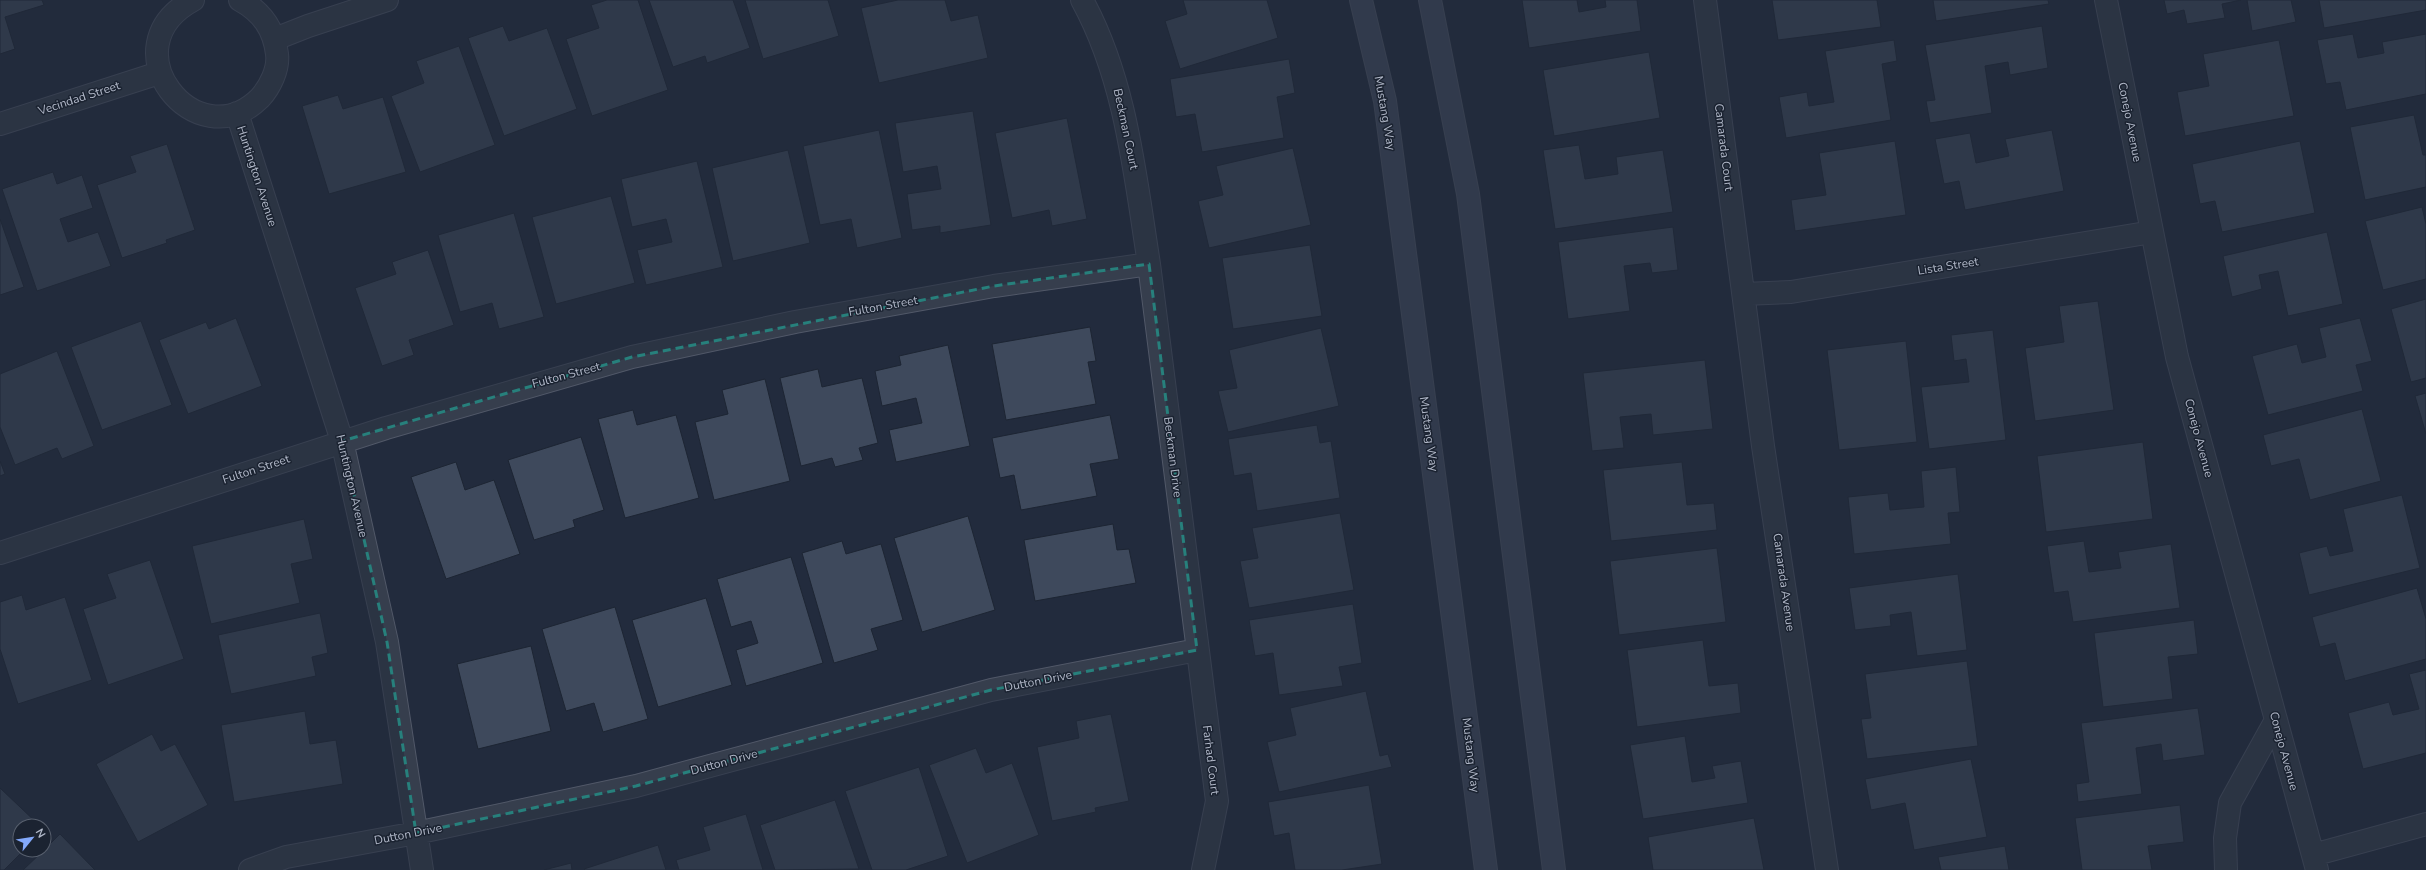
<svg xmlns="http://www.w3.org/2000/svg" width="2426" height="870" viewBox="0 0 2426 870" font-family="'Nunito Sans',sans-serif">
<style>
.building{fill:#3e495c;stroke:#1d2533}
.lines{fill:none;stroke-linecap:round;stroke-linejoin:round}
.street-casing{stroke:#515868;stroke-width:24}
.secondary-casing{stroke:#515868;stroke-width:24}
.street{stroke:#363e4d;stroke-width:22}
.secondary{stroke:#444c60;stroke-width:22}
.marked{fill:none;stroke:#27807c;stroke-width:3;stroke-dasharray:8 5;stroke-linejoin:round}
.labels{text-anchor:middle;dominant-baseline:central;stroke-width:3;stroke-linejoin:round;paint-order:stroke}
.street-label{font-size:12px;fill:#b1b8c8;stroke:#1b2331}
</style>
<rect width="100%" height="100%" fill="#222b3d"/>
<path class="building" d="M 0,0 L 42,0 L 44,5 L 5,17 L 15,49 L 0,54 Z
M 607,0 L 638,0 L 668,90 L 592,116 L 566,39 L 599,28 L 591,5 Z
M 649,0 L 733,0 L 750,48 L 707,63 L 705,56 L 673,67 Z
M 745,0 L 828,0 L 839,36 L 763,59 Z
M 898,0 L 945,0 L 951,21 L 978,15 L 988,58 L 879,83 L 861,8 Z
M 1183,0 L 1267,0 L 1278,38 L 1180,69 L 1165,21 L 1187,14 Z
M 1522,0 L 1577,0 L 1579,12 L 1606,7 L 1605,0 L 1637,0 L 1641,31 L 1529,48 Z
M 1772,0 L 1877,0 L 1881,27 L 1778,40 Z
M 1933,0 L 2048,0 L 2049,4 L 1936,21 Z
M 2164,0 L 2241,0 L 2222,4 L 2225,18 L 2187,24 L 2184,10 L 2167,14 Z
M 2247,0 L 2291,0 L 2296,22 L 2252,31 Z
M 2319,0 L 2426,0 L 2426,10 L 2324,28 Z
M 503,26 L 509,41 L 547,28 L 577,109 L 504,136 L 468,38 Z
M 2042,26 L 2048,68 L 2010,75 L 2008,62 L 1985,66 L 1992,113 L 1930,123 L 1926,101 L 1935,100 L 1925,45 Z
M 2353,34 L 2358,58 L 2384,53 L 2382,42 L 2426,34 L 2426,94 L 2346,110 L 2340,82 L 2326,84 L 2317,40 Z
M 1894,40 L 1897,61 L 1882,64 L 1891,120 L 1786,138 L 1779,97 L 1807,92 L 1809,106 L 1834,102 L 1825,51 Z
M 2279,40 L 2294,116 L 2185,136 L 2177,92 L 2209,86 L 2203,54 Z
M 459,46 L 495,145 L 420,172 L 391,96 L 424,83 L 416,61 Z
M 1649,52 L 1660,118 L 1554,136 L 1543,70 Z
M 1289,59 L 1295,93 L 1277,97 L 1284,138 L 1202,152 L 1195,114 L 1176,117 L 1170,79 Z
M 338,95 L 343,109 L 383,97 L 406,172 L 329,194 L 302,106 Z
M 973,111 L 991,225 L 940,233 L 940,226 L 912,230 L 907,194 L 941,189 L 937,166 L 903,172 L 895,123 Z
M 2414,115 L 2423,155 L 2426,155 L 2426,187 L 2365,200 L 2350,127 Z
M 1067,118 L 1087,219 L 1052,226 L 1049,210 L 1012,218 L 995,133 Z
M 879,130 L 902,238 L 857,248 L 851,219 L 820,225 L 803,146 Z
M 2052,130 L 2064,191 L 1965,210 L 1959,181 L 1944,184 L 1935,139 L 1970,133 L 1976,163 L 2009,156 L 2005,139 Z
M 1895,141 L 1906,215 L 1795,231 L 1791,200 L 1826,195 L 1819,153 Z
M 2300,141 L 2315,213 L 2222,232 L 2215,201 L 2200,204 L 2192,164 Z
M 167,144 L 195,230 L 166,240 L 167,243 L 122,258 L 97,185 L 136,172 L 130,156 Z
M 1579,145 L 1585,179 L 1618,174 L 1616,157 L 1663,150 L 1673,212 L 1555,229 L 1543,150 Z
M 1293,148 L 1311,225 L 1209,248 L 1198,201 L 1223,195 L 1216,166 Z
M 788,150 L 810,243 L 733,261 L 712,168 Z
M 697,161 L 723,267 L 646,285 L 637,250 L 672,242 L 666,219 L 632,227 L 621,179 Z
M 53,172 L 57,184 L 82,175 L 93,208 L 60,219 L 68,242 L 98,232 L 111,266 L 37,291 L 2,189 Z
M 611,196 L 635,283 L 556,304 L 532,217 Z
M 2422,207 L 2426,224 L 2426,279 L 2383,290 L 2365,221 Z
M 514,213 L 544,317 L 499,329 L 492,303 L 460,312 L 438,235 Z
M 0,219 L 24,287 L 0,295 Z
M 1673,227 L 1678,270 L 1652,273 L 1650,263 L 1624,266 L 1630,311 L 1568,319 L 1558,242 Z
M 2327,232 L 2343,304 L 2288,316 L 2278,271 L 2259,275 L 2262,289 L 2232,297 L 2223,256 Z
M 1310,245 L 1322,316 L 1233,329 L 1222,258 Z
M 428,250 L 454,325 L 409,340 L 414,355 L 382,366 L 355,288 L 396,274 L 392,262 Z
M 2426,299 L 2426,378 L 2411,382 L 2391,309 Z
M 2098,301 L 2114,410 L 2035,421 L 2025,348 L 2064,342 L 2059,306 Z
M 236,318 L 262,386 L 188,414 L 159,340 L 206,322 L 209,329 Z
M 2360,318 L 2372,361 L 2356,365 L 2363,391 L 2268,415 L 2252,356 L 2297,344 L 2302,363 L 2326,357 L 2319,328 Z
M 141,321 L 172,405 L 102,430 L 71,347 Z
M 1090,327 L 1096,361 L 1088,362 L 1096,404 L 1006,420 L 992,344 Z
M 1321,328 L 1339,406 L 1228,432 L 1218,391 L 1237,388 L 1229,350 Z
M 1993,330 L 2006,440 L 1929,449 L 1921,387 L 1969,382 L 1966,359 L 1954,361 L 1951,335 Z
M 1906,341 L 1917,442 L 1839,450 L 1827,350 Z
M 948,345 L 970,446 L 896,462 L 889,430 L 922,423 L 916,398 L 882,406 L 875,371 L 901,365 L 899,356 Z
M 57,351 L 94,446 L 62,459 L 57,448 L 15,465 L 0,427 L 0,374 Z
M 1705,360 L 1713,429 L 1653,435 L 1651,414 L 1620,417 L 1624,448 L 1592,451 L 1583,373 Z
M 818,369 L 822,387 L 862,378 L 878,443 L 859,448 L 863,460 L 835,467 L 832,458 L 801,466 L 780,378 Z
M 765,379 L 790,481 L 714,500 L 695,422 L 728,414 L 722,390 Z
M 2426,393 L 2426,434 L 2415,396 Z
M 2362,409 L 2381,481 L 2310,500 L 2299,459 L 2271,466 L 2263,435 Z
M 633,410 L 637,425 L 676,415 L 699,498 L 625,518 L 598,419 Z
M 1110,415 L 1119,459 L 1090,464 L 1097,496 L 1021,510 L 1014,475 L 1000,478 L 992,438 Z
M 1317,425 L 1320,443 L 1331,441 L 1340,498 L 1257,511 L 1251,473 L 1234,476 L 1228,439 Z
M 581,437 L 604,510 L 573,520 L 575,527 L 534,540 L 508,460 Z
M 2143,442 L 2153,519 L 2046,532 L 2037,456 Z
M 0,461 L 5,474 L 0,476 Z
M 456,462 L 465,490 L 494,480 L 520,554 L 446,579 L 411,477 Z
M 1682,462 L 1687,505 L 1714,503 L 1717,530 L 1611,541 L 1603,470 Z
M 1956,467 L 1960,512 L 1948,513 L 1951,544 L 1854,554 L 1848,497 L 1888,493 L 1890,510 L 1924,507 L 1921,471 Z
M 2402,495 L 2420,568 L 2309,595 L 2299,553 L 2327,546 L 2330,556 L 2353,551 L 2343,509 Z
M 1340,513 L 1354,590 L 1249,608 L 1240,561 L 1258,558 L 1252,528 Z
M 968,516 L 995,610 L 922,632 L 894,538 Z
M 304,519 L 313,559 L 291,564 L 300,603 L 211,624 L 192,546 Z
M 1113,524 L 1117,550 L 1129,549 L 1136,583 L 1035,601 L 1024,540 Z
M 842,541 L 846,554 L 881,544 L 903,620 L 871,629 L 878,650 L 834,663 L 802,553 Z
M 2084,541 L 2089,572 L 2121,568 L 2118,552 L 2171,544 L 2180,608 L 2073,622 L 2068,591 L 2054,593 L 2047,546 Z
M 1717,548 L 1726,622 L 1619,635 L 1610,561 Z
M 791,557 L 823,663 L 746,686 L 736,650 L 758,643 L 751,621 L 731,627 L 717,579 Z
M 150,560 L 184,659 L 108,685 L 83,609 L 116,598 L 107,574 Z
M 1958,574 L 1967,650 L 1917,656 L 1911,612 L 1890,615 L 1891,626 L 1855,630 L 1849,588 Z
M 2417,588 L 2426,619 L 2426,659 L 2345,681 L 2335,643 L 2320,647 L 2312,617 Z
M 22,595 L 26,610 L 65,597 L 92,680 L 18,704 L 0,649 L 0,602 Z
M 706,598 L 732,685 L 658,707 L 632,620 Z
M 1353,604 L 1362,663 L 1339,667 L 1343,686 L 1279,695 L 1273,653 L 1255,656 L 1249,620 Z
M 615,607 L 648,719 L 603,732 L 594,703 L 566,711 L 542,629 Z
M 320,613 L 328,653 L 312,657 L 316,676 L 231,694 L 218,635 Z
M 2194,620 L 2198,654 L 2168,657 L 2173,699 L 2103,707 L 2094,633 Z
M 1703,640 L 1709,686 L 1738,683 L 1741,713 L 1637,727 L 1627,650 Z
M 531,646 L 551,731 L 478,749 L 457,664 Z
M 1967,661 L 1978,746 L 1867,759 L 1861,719 L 1871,718 L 1865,674 Z
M 2426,670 L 2426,753 L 2363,769 L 2348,713 L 2389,702 L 2393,715 L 2419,709 L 2409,674 Z
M 1366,691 L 1380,756 L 1388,754 L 1392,767 L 1279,792 L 1267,742 L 1296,735 L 1290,708 Z
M 2198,708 L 2205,755 L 2163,761 L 2161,744 L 2136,748 L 2142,794 L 2078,802 L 2076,784 L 2089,782 L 2081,723 Z
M 305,711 L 310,744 L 336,740 L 343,784 L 234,802 L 221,725 Z
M 1111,714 L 1129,801 L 1095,808 L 1096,812 L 1052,821 L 1037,747 L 1079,738 L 1076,721 Z
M 152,734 L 161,751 L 175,744 L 208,805 L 138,842 L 96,764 Z
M 1685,736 L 1692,782 L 1715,778 L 1712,766 L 1741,761 L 1748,803 L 1643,819 L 1630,745 Z
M 976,748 L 986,773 L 1012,763 L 1039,835 L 967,863 L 929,765 Z
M 1971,759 L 1987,837 L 1914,850 L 1905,803 L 1871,810 L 1865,779 Z
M 919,767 L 948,856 L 906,870 L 872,870 L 845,791 Z
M 1369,785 L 1382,864 L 1342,870 L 1295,870 L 1289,833 L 1274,836 L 1268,802 Z
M 0,788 L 40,826 L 20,826 L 20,850 L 24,850 L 4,870 L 0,870 Z
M 835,800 L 859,869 L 775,870 L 760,825 Z
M 2180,805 L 2184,842 L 2148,846 L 2152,870 L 2082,870 L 2075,818 Z
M 746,814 L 763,870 L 679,870 L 676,860 L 710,850 L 703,827 Z
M 1754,818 L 1764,870 L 1653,870 L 1648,837 Z
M 60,834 L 95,870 L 23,870 L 44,850 Z
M 658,845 L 666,870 L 585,870 L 584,869 Z
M 2005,846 L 2009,870 L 1941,870 L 1938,857 Z
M 571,863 L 572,870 L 544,870 Z"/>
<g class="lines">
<g class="street-casing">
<path id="street" d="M 193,0 C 106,47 196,161 260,98 C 270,87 279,69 277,54 C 274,29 262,12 240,0
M 1082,0 C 1126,80 1135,175 1149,264 L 1217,801 L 1203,870
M 1705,0 L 1763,446 L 1827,870
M 2106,0 L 2177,357 L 2317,870
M 275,39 L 308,26 L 387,0
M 237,113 L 342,441 L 387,642 L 422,870
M 0,124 L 159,73
M 1744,294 L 1791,292 L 2152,232
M 0,553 L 386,428 L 632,357 L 795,322 L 994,286 L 1149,264
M 2313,855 L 2426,824
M 250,870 L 286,857 L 416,833 L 636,786 L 991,690 L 1197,650
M 2226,870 L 2225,838 L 2230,803 L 2276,720"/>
</g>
<g class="secondary-casing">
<path id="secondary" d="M 1361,0 L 1385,101 L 1486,870
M 1430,0 L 1468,194 L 1554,870"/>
</g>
<use href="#street" class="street"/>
<use href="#secondary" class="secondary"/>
</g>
<path d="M0 0H2426V870H0ZM 1149,264 L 1197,650 L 991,690 L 636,786 L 416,833 L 387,642 L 342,441 L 632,357 L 994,286 Z" fill="#222b3d" fill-opacity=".55" fill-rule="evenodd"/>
<path class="marked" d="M 1149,264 L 1197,650 L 991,690 L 636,786 L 416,833 L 387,642 L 342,441 L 632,357 L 994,286 Z"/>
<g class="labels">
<g class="street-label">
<text transform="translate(79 98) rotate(-18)">Vecindad Street</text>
<text transform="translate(1385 113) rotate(80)">Mustang Way</text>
<text transform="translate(2130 122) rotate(79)">Conejo Avenue</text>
<text transform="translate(1126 129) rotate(78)">Beckman Court</text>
<text transform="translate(1724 147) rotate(83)">Camarada Court</text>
<text transform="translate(257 176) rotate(72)">Huntington Avenue</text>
<text transform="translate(1948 266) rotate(-9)">Lista Street</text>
<text transform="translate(883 306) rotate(-10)">Fulton Street</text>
<text transform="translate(566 375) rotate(-15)">Fulton Street</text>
<text transform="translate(1429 434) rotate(82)">Mustang Way</text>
<text transform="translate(2199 438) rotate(75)">Conejo Avenue</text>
<text transform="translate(1173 457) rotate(83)">Beckman Drive</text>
<text transform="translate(256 469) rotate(-18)">Fulton Street</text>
<text transform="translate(352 486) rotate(77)">Huntington Avenue</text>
<text transform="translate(1784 582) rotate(82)">Camarada Avenue</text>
<text transform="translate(1038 681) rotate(-11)">Dutton Drive</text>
<text transform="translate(2284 751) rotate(75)">Conejo Avenue</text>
<text transform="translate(1471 755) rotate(83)">Mustang Way</text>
<text transform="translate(1211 760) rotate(83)">Farhad Court</text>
<text transform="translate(724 762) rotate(-15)">Dutton Drive</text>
<text transform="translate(408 834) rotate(-11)">Dutton Drive</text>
</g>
</g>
<g transform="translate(32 838) rotate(60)"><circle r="19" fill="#1b2331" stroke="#575f6d"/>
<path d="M0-3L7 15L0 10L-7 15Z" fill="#83a9fb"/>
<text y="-6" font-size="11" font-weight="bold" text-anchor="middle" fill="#b1b8c8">N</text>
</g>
</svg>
